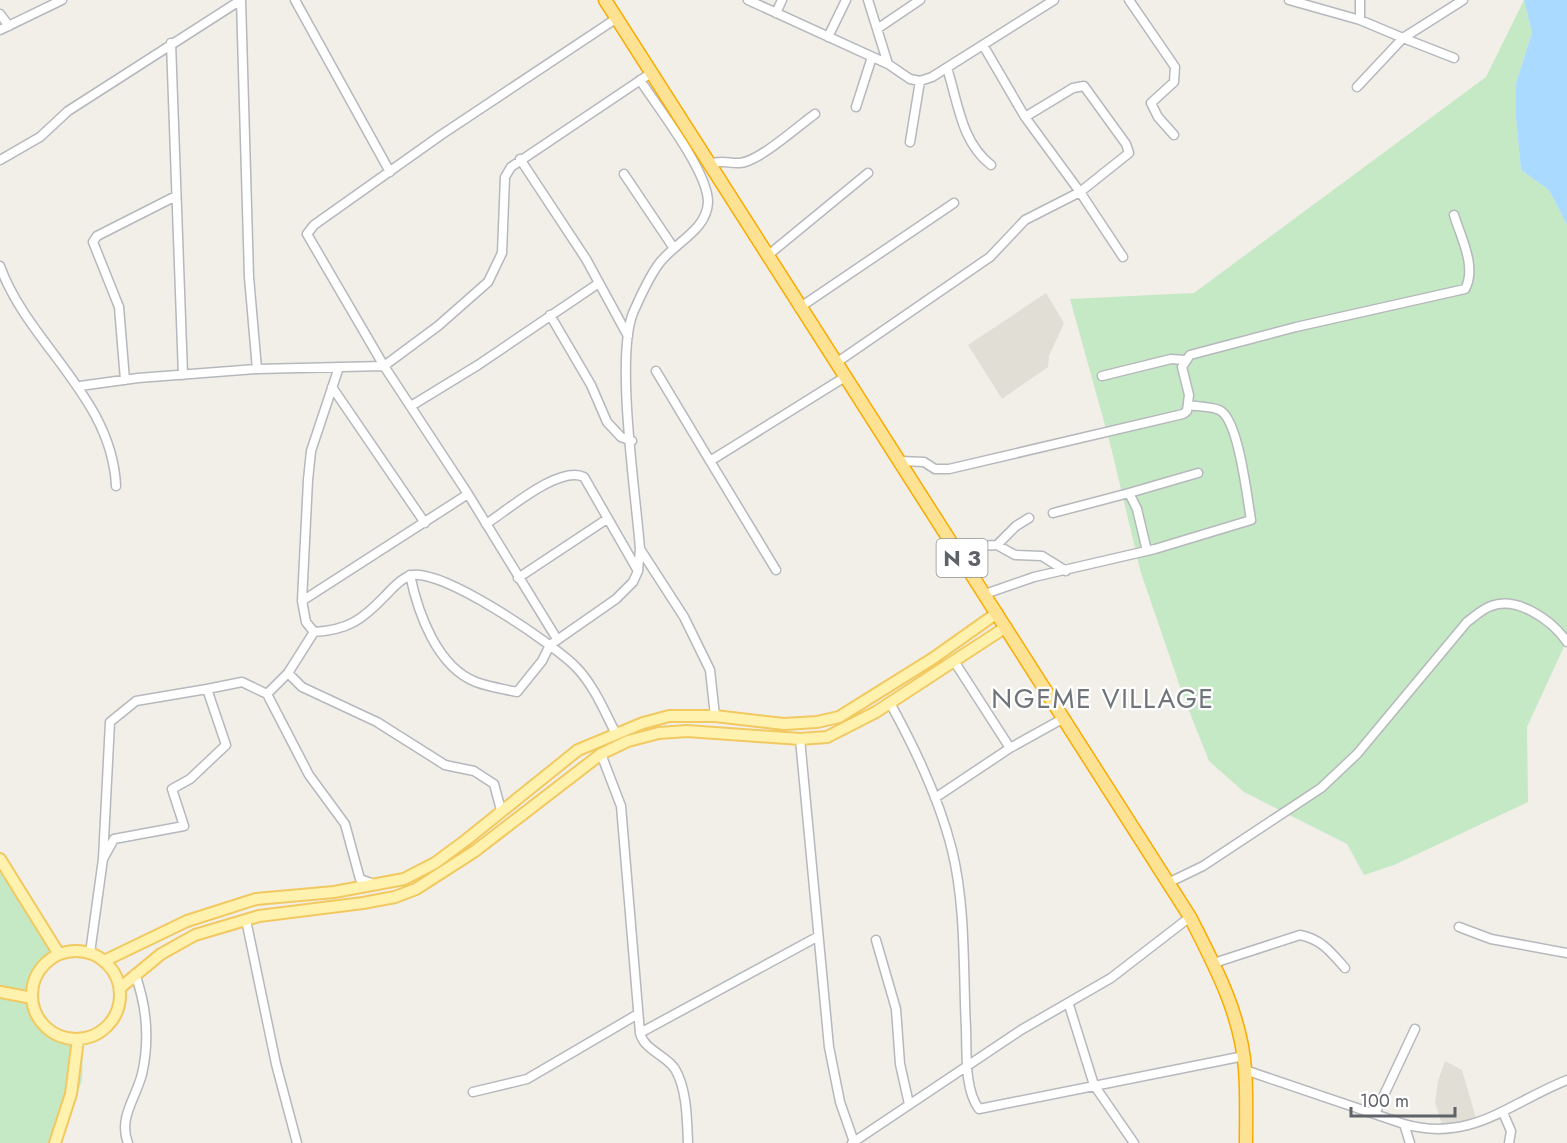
<svg xmlns="http://www.w3.org/2000/svg" width="1567" height="1143" viewBox="0 0 1567 1143" font-family="Jost,sans-serif">
<style>
.education{fill:#e1ded6}
.green{fill:#c5e8c5}
.water{fill:#aadaff}
.lines{fill:none;stroke-linecap:round;stroke-linejoin:round}
.minor-casing{stroke:#b5b8bc;stroke-width:11}
.major-casing{stroke:#f2c960;stroke-width:14}
.highway-casing{stroke:#f9ab00;stroke-width:15}
.minor{stroke:#fff;stroke-width:8}
.major{stroke:#fff2af;stroke-width:10}
.highway{stroke:#fde293;stroke-width:12}
.labels{text-anchor:middle;dominant-baseline:central;stroke-width:4.5;stroke-linejoin:round;paint-order:stroke}
.shield{fill:#fff;stroke:#8f9295;stroke-width:1.5}
.shield-label{font-size:22px;font-weight:bold;fill:#5f6368}
.quarter-label{font-size:27px;letter-spacing:1.5px;fill:#70757a;stroke:#fff}
</style>
<rect width="100%" height="100%" fill="#f1efe8"/>
<path class="education" d="M 1046,293 L 1064,323 L 1049,356 L 1048,367 L 1002,399 L 968,345 Z
M 1445,1061 L 1462,1070 L 1476,1118 L 1443,1127 L 1435,1103 L 1438,1081 Z"/>
<path class="green" d="M 1524,0 L 1532,33 L 1516,83 L 1516,118 L 1521,170 L 1549,190 L 1567,225 L 1567,640 L 1527,727 L 1528,802 L 1394,865 L 1364,875 L 1347,844 L 1244,792 L 1209,761 L 1184,698 L 1141,573 L 1110,443 L 1070,299 L 1194,293 L 1486,77 Z
M 0,858 L 53,953 C 6,980 29,1048 83,1042 L 82,1080 L 60,1143 L 0,1143 Z"/>
<path class="water" d="M 1524,0 L 1567,0 L 1567,225 L 1549,190 L 1521,170 L 1516,118 L 1516,83 L 1532,33 Z"/>
<g class="lines">
<g class="minor-casing">
<path id="minor" d="M 241,0 L 249,277 L 257,369
M 295,0 L 390,172
M 748,0 L 888,64 L 910,79 L 920,81 L 932,77 L 1054,0
M 868,0 L 888,64
M 1129,0 L 1175,67 L 1174,82 L 1151,103 L 1158,117 L 1174,135
M 1289,0 L 1360,20 L 1360,0
M 776,13 L 782,0
M 0,14 L 9,26
M 877,29 L 920,0
M 0,30 L 62,0
M 828,37 L 846,0
M 1403,38 L 1463,0
M 1403,38 L 1454,58
M 171,43 L 183,375
M 983,45 L 1025,117 L 1080,192 L 1123,257
M 947,68 C 958,102 961,142 991,165
M 1357,87 L 1403,38 L 1360,20
M 856,107 L 872,57
M 910,142 L 920,81
M 520,159 L 586,259 L 628,336
M 0,160 L 40,137 L 68,111 L 241,0
M 708,164 C 725,159 728,164 740,163 C 760,161 798,126 815,114
M 624,174 L 673,247
M 767,256 L 868,173
M 0,266 C 28,344 112,397 116,486
M 799,308 L 954,203
M 550,315 L 591,385 L 607,422 L 621,437 L 632,441
M 836,363 L 990,257 L 1025,220 L 1080,192 L 1129,153 L 1126,144 L 1084,86 L 1073,88 L 1025,117
M 656,371 L 710,461
M 1102,376 L 1171,359 L 1185,360
M 125,380 L 119,307 L 93,242 L 97,236 L 176,196
M 80,386 L 138,378 L 257,369 L 384,366 L 438,326 L 488,282 L 502,253 L 505,177 L 511,167 L 651,73
M 332,387 L 425,523
M 411,406 L 478,365 L 599,283
M 900,461 L 924,462 L 935,469 L 949,469 L 1183,414 L 1187,411 L 1189,395 L 1182,367 L 1190,355 L 1296,327 L 1465,289 C 1477,267 1461,238 1454,215
M 1129,493 L 1198,473
M 1053,513 L 1129,493 L 1137,509 L 1147,551
M 486,524 C 508,510 559,465 584,477 L 638,571
M 997,545 L 1016,526 L 1029,518
M 640,549 L 684,617 L 710,670 L 715,716
M 958,551 L 975,546 L 997,545 L 1015,555 L 1042,556 L 1066,571
M 776,570 L 710,461 L 845,377
M 410,575 C 418,613 437,667 476,682 C 489,687 504,689 517,692 L 542,661 L 550,645 L 616,599 L 633,582 L 638,571 L 640,549 C 636,495 615,358 633,313 C 640,297 648,279 658,265 C 673,243 707,231 708,202 C 708,171 658,108 640,80
M 518,578 L 607,519
M 985,594 L 1034,577 L 1155,549 L 1251,520 C 1247,497 1239,423 1221,411 C 1214,406 1198,407 1189,405
M 302,601 L 468,494
M 314,632 C 348,630 362,620 385,596 C 392,589 400,579 409,576 C 437,564 553,644 575,666 C 593,684 604,710 615,732
M 314,632 L 306,622 L 302,601 L 308,480 L 311,451 L 339,367
M 557,639 L 468,494 L 384,366 L 307,234 L 314,225 L 441,135 L 617,18
M 954,661 L 1010,748
M 288,673 L 302,687 L 377,722 L 445,765 L 474,771 L 494,784 L 501,810
M 207,689 L 242,682 L 267,694 L 288,673 L 314,632
M 267,694 L 309,775 L 345,824 L 360,879 L 376,885
M 890,703 C 916,750 939,798 952,850 C 966,907 963,970 966,1029 C 967,1052 964,1089 979,1109 L 1244,1056
M 800,739 L 829,1047 L 840,1102 L 854,1142
M 601,754 L 621,806 L 640,1033 C 644,1050 666,1055 675,1069 C 687,1089 687,1120 688,1143
M 935,798 L 1010,748 L 1064,718
M 1170,882 L 1203,866 L 1321,788 L 1357,754 L 1467,622 C 1474,617 1482,609 1491,606 C 1517,596 1552,620 1567,642
M 246,920 L 276,1064 L 297,1143
M 1459,927 L 1491,939 L 1567,953
M 876,940 L 896,1009 L 900,1064 L 909,1104
M 90,953 L 103,859 L 110,722 L 136,701 L 207,689 L 226,745 L 190,779 L 172,789 L 184,826 L 114,839 L 103,859
M 1214,963 L 1300,935 C 1321,939 1331,952 1345,968
M 1069,1005 L 1094,1085 L 1134,1143
M 640,1033 L 817,937
M 1245,1070 L 1404,1124 L 1410,1143
M 473,1092 L 527,1079 L 638,1014
M 1375,1114 L 1415,1029
M 1504,1115 L 1511,1131 L 1509,1143
M 1404,1124 C 1471,1143 1509,1103 1567,1080
M 128,1143 C 118,1118 136,1098 142,1074 C 150,1039 147,1007 135,974
M 852,1143 L 1021,1030 L 1111,978 L 1190,917"/>
</g>
<g class="major-casing">
<path id="major" d="M 0,859 L 59,954
M32 995a44 44 0 1 1 88 0a44 44 0 1 1-88 0Z
M 104,961 L 187,921 L 256,899 L 334,892 L 404,879 L 435,863 L 466,840 L 578,750 L 643,723 L 669,716 L 715,716 L 784,724 L 817,722 L 839,717 L 932,659 L 997,613
M 120,988 L 161,954 L 195,935 L 259,916 L 363,903 L 395,897 L 416,889 L 475,851 L 601,754 L 628,741 L 659,733 L 687,731 L 800,739 L 827,737 L 876,712 L 1006,627
M 0,992 L 32,998
M 55,1143 L 71,1094 L 78,1039"/>
</g>
<g class="highway-casing">
<path id="highway" d="M 605,0 L 1190,917 C 1214,964 1241,1014 1245,1069 C 1247,1093 1246,1119 1246,1143"/>
</g>
<use href="#minor" class="minor"/>
<use href="#major" class="major"/>
<use href="#highway" class="highway"/>
</g>
<g class="labels">
<rect class="shield" x="936.5" y="539" width="51" height="38" rx="4.5"/>
<g class="shield-label">
<text x="962" y="558">N 3</text>
</g>
<g class="quarter-label">
<text x="1103" y="698">NGEME VILLAGE</text>
</g>
</g>
<path d="M1351 1107v9h104v-9" fill="none" stroke="#5f6368" stroke-width="3"/>
<text x="1360" y="1107" font-size="18" fill="#5f6368" stroke="#ffffff" stroke-width="4.5" paint-order="stroke">100 m</text>
</svg>
